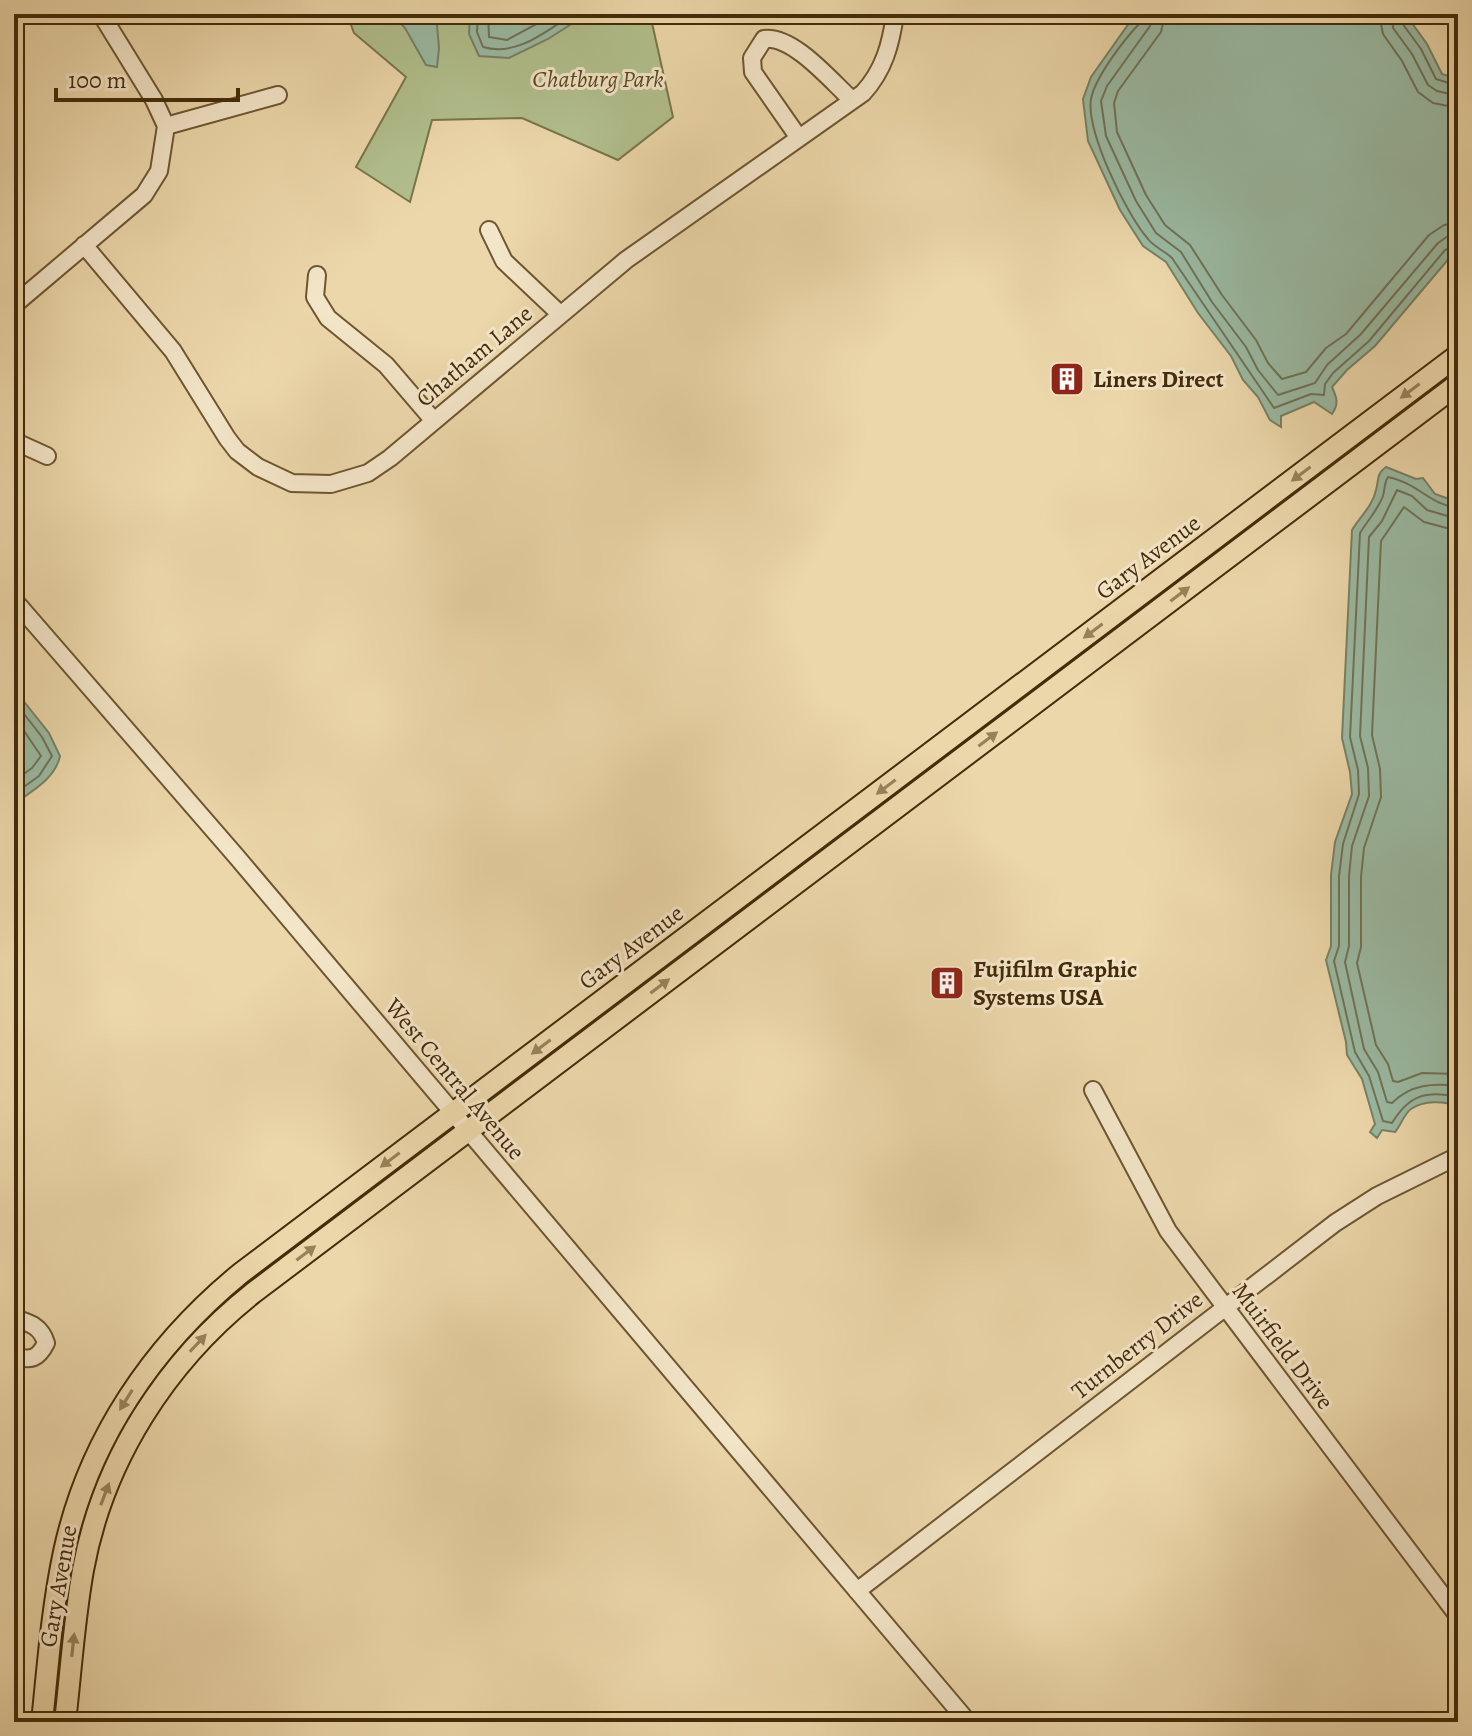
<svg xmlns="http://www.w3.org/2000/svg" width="1472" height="1736" viewBox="0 0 1472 1736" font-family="Alegreya,serif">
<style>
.green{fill:#b1bf8d;stroke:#7a754b;stroke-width:2}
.water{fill:#9abaa3;stroke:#788165;stroke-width:2}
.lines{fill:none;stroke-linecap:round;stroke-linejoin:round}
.shore{stroke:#6f7256;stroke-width:2}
.minor-casing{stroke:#6e5631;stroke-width:20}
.major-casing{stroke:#442b09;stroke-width:24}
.minor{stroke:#f3e5c8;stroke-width:16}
.major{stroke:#ecd7aa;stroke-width:20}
.oneway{fill:#98815a}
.labels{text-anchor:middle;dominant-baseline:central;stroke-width:6;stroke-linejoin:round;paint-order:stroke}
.park-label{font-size:24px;font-style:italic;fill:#5a4923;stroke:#f3e5c8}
.street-label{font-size:24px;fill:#442b09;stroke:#f3e5c8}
.poi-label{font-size:24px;font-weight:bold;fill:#442b09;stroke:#f3e5c8;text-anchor:start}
</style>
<rect width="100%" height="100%" fill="#ecd7aa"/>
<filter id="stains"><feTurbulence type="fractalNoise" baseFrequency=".0025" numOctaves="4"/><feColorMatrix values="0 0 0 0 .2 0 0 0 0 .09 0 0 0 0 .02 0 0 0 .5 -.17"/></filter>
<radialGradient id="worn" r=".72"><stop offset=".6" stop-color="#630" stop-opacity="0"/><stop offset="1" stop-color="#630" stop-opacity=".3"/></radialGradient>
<path class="green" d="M 347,14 L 650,14 L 673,117 L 618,160 L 522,118 L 432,120 L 410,202 L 356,167 L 406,77 L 354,33 Z
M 1458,366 L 1458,374 L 1277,511 L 1273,505 Z
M 1264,512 L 1268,517 L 1146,608 L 1132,612 Z
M 964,738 C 956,754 831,852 812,852 Z
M 324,1222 L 238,1294 L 134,1416 L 63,1657 C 65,1628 63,1595 69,1566 C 89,1456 156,1355 240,1283 C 266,1261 297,1242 324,1222 Z"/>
<path class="water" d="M 392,14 L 436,14 L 439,48 L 437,67 L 426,65 L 405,28 Z
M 470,14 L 587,14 L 548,39 L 509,58 L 479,56 L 469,34 Z
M 1139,14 L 1410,14 L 1409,19 L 1427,44 L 1442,74 L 1458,79 L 1458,251 L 1451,256 L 1375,346 L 1347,370 L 1332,387 C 1337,398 1339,404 1332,414 L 1314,402 L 1281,416 L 1281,427 L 1270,420 L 1258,397 L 1243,380 L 1231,356 L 1198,313 L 1166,262 L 1143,246 L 1120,210 L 1088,141 L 1083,99 L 1091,77 L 1132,19 Z
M 1386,467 L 1416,479 L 1423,478 L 1435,494 L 1455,501 L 1458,514 L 1458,1106 C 1444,1101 1424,1100 1411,1109 C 1404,1114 1401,1125 1395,1132 L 1382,1130 L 1377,1138 L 1370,1132 L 1375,1124 L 1362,1079 L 1347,1055 L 1346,1042 L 1326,960 L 1331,946 L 1331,875 L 1335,842 L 1352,794 L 1350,772 L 1342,738 L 1352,530 C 1360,517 1373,505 1376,490 C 1379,480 1376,474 1386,467 Z
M 14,689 L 49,733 L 60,756 C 55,779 32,791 14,804 Z"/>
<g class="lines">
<path class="shore" d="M 478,14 L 477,32 L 483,47 C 517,57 546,31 573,14
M 488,14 L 489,37 L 507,40 L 555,14
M 1143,14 L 1141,22 C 1126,37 1095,77 1091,99 C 1086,131 1126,214 1148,239 C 1154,247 1165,251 1172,258 L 1274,408 L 1311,394 L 1324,395 L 1325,384 L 1333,373 L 1369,341 L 1445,250 L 1458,245
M 1153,14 L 1150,26 L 1107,86 L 1101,101 L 1106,136 L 1136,201 L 1156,233 L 1181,252 L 1212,302 L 1246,347 L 1258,370 L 1278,395 L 1315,383 L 1327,365 L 1361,334 L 1438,243 L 1448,236 L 1458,235
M 1165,14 L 1161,32 L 1118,91 L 1114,103 L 1117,132 L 1146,195 L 1165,225 L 1190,245 L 1222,295 L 1256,340 L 1268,363 L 1282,379 L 1306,372 L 1326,348 L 1346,334 L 1429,235 L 1444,225 L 1458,223
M 1379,14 L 1383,34 L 1402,61 L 1418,92 L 1433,103 L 1458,108
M 1392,14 L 1393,28 L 1412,54 L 1428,85 L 1437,91 L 1458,96
M 1402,14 L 1402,23 L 1421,49 L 1436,79 L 1458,86
M 1458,508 C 1430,505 1416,482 1388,477 C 1384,483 1385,489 1383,496 C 1377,511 1368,520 1360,533 L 1350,737 L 1358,770 L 1359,794 L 1343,844 L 1339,876 L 1339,946 L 1334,961 L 1355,1052 L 1369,1076 L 1383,1121 L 1392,1123 C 1409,1095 1426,1090 1458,1097
M 1458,519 L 1427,510 L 1412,496 L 1397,490 L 1382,521 L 1369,537 L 1360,736 L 1368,768 L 1369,796 L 1352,846 L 1349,876 L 1349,946 L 1345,962 L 1364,1049 L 1378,1072 L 1387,1102 L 1392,1103 C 1411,1084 1433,1083 1458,1086
M 1458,531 L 1424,522 L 1404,507 L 1381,541 L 1372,735 L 1380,769 L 1381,797 L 1364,848 L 1361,877 L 1361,947 L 1357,963 L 1376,1045 L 1388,1064 L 1393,1081 L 1398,1082 L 1422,1073 L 1458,1074
M 14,701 L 42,737 L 52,756 L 39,776 L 14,794
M 14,716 L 41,756 L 32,768 L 14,781"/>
<g class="minor-casing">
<path id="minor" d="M 166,126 L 278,95
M 799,138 L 753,72 L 752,58 L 764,39 C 793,35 831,81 852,100
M 489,230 L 504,261 L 560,314
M 84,245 L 173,351 L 227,438 L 237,451 L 258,467 L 292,483 L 331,484 L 368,473 L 390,458 L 626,260 L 863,93 C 884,70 891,44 895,14
M 317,275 L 315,297 L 328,318 L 386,365 L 434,421
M 14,305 L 144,195 L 159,171 L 166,126 L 154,100 L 101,14
M 14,441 L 47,456
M 14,600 L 236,856 L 968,1722
M 1093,1090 L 1168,1231 L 1458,1616
M 14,1318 C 30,1323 41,1326 46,1343 C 38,1359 31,1361 14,1356
M 857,1591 L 1335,1223 L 1377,1196 L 1458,1156"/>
</g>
<g class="major-casing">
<path id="major" d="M 42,1722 C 48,1665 52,1608 64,1552 C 88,1440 153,1345 241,1273 L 1458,355
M 65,1722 C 71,1671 74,1620 83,1570 C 103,1460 166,1362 253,1293 L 1458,384"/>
</g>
<use href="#minor" class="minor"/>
<use href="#major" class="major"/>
</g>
<defs><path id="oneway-solid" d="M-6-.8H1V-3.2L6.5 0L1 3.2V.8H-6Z" transform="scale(2)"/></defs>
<g class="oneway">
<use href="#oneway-solid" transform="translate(1410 391) rotate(143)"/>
<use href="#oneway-solid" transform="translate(1301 474) rotate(143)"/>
<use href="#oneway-solid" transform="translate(1180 594) rotate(-37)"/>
<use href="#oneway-solid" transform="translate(1093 631) rotate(143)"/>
<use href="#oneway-solid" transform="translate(988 739) rotate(-37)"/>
<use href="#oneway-solid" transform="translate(886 787) rotate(143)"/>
<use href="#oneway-solid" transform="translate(660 986) rotate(-37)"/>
<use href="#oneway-solid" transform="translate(541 1047) rotate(143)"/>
<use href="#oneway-solid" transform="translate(390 1160) rotate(143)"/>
<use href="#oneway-solid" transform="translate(306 1253) rotate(-37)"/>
<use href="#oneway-solid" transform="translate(198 1343) rotate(-47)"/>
<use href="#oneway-solid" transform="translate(126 1400) rotate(122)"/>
<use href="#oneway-solid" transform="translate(105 1494) rotate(-69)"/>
<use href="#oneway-solid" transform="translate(73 1645) rotate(-84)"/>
</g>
<defs>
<g id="building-square" transform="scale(1.8)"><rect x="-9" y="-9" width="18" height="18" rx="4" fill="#8f2418" stroke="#f3e5c8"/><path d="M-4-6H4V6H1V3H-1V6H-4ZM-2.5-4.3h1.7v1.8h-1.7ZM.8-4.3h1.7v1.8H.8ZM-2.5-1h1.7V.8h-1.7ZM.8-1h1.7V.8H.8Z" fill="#fff"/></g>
</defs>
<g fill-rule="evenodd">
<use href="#building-square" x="1067" y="379"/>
<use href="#building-square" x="947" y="983"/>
</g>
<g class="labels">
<g class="park-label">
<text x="598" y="79">Chatburg Park</text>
</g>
<g class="street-label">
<text transform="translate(474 356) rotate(-40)">Chatham Lane</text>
<text transform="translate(1148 557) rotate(-37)">Gary Avenue</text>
<text transform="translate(631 947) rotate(-37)">Gary Avenue</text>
<text transform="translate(455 1079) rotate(50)">West Central Avenue</text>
<text transform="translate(1137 1345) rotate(-38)">Turnberry Drive</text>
<text transform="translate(1283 1346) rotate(53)">Muirfield Drive</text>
<text transform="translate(58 1586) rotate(-80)">Gary Avenue</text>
</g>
<g class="poi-label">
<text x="1093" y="379">Liners Direct</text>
<text x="973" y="969">Fujifilm Graphic<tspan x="973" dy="28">Systems USA</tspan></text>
</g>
</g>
<rect width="1472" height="1736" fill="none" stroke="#ecd7aa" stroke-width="48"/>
<rect x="16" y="16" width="1440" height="1704" fill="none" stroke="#442b09" stroke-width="4"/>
<rect x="24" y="24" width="1424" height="1688" fill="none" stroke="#442b09" stroke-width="2"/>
<path d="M56 88v12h182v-12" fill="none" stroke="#442b09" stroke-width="4"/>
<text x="68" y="88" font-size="24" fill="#442b09" stroke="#f3e5c8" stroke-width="6" paint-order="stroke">100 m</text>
<rect width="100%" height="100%" filter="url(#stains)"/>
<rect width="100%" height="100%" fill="url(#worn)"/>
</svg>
